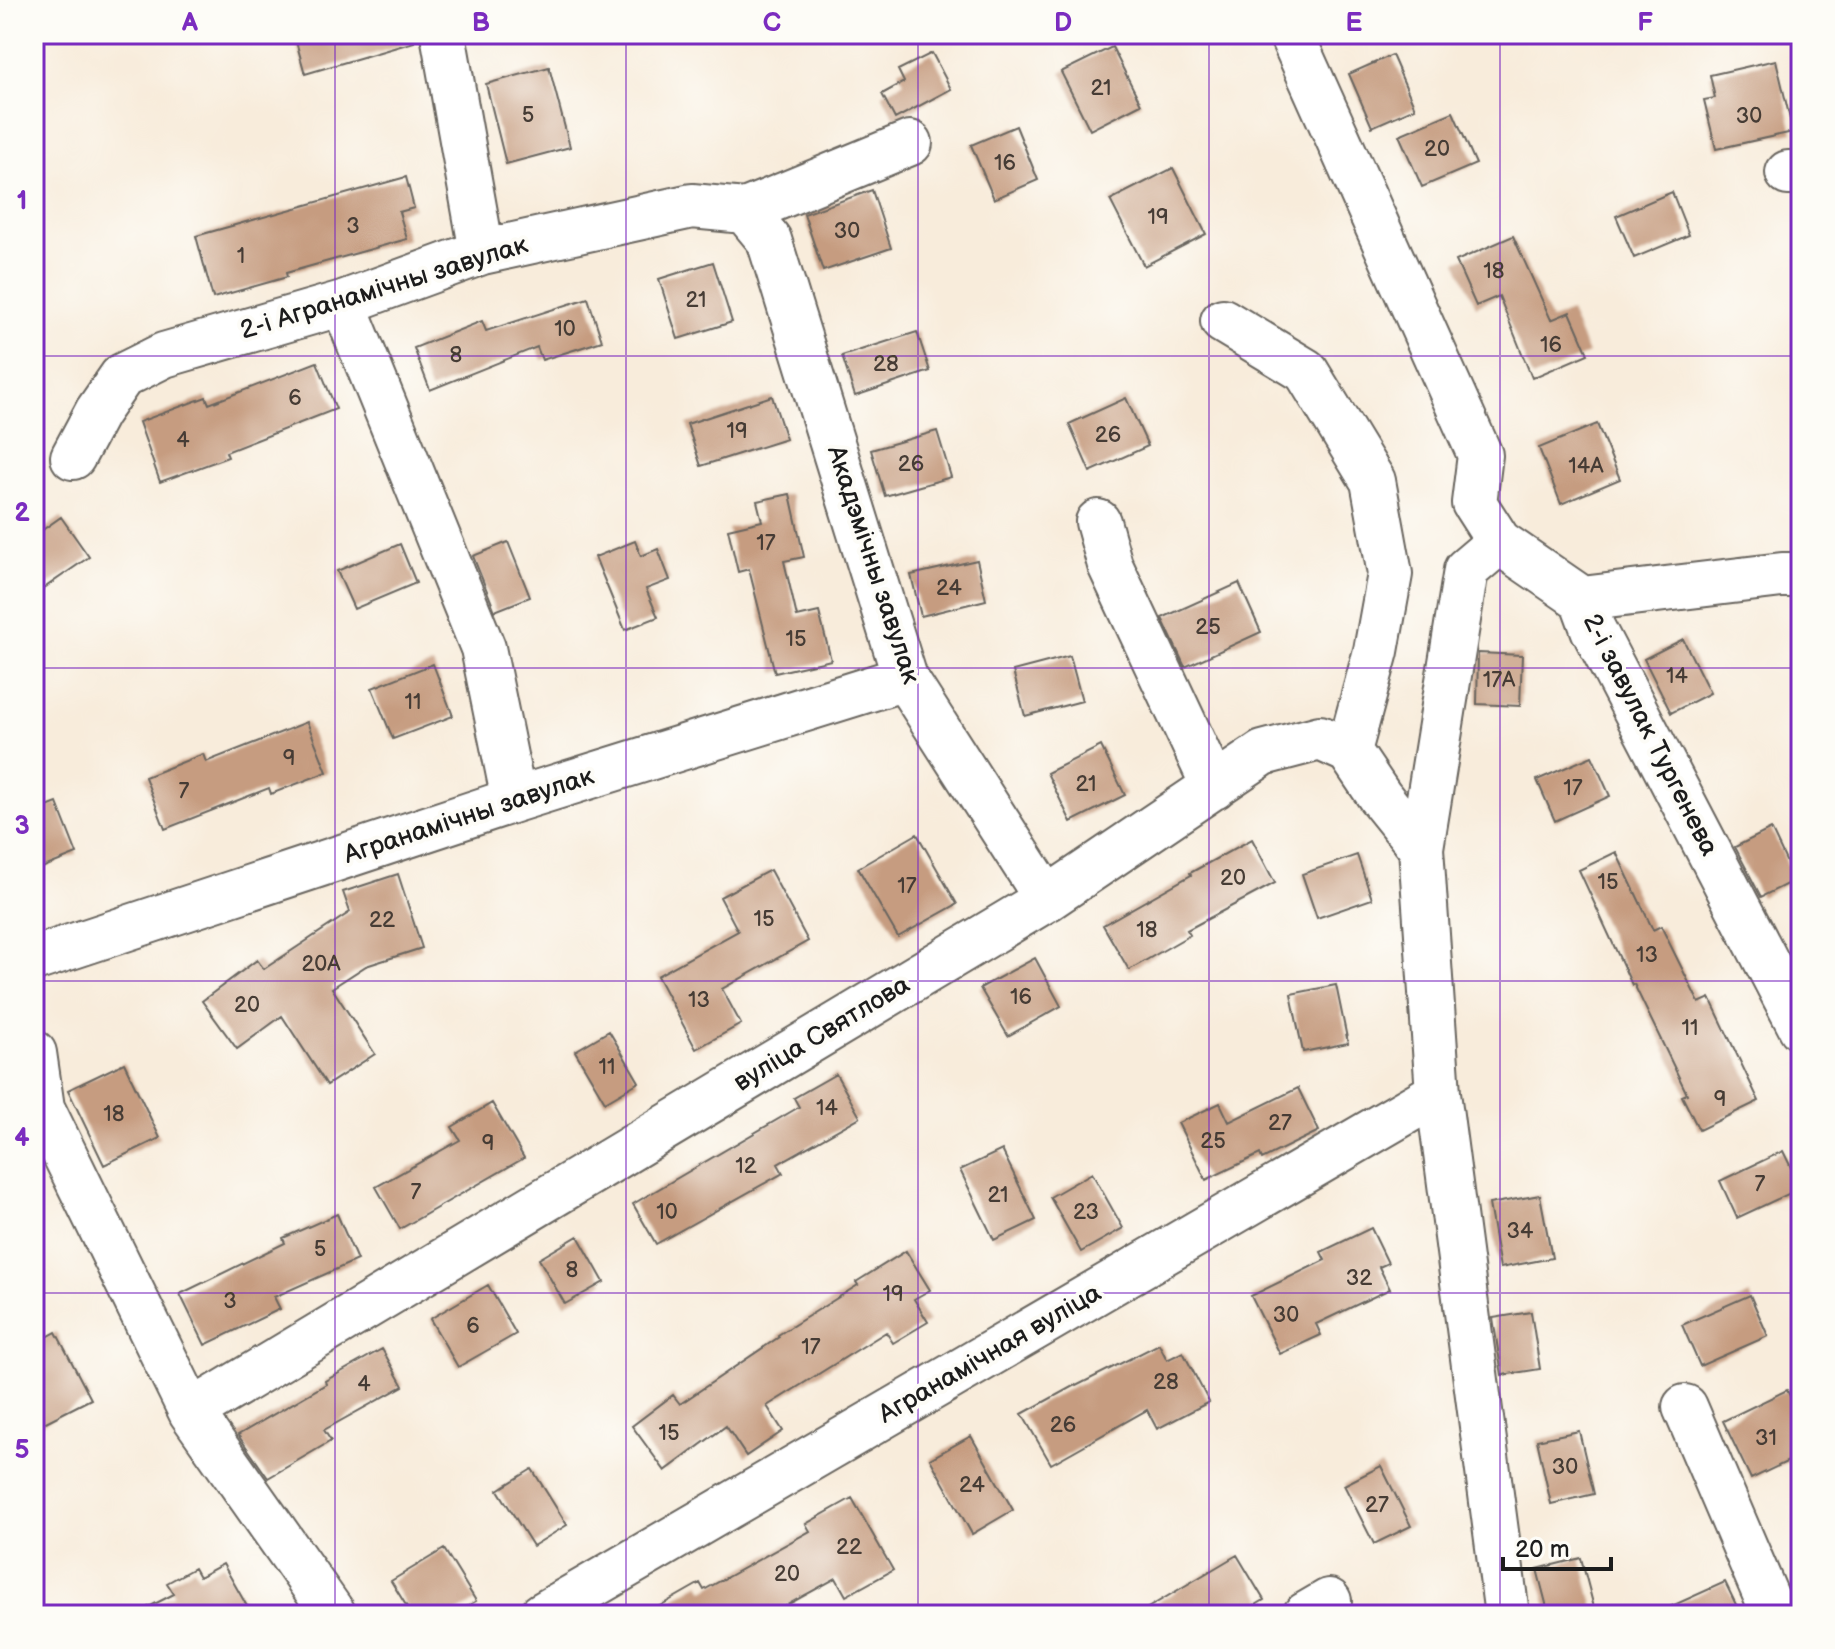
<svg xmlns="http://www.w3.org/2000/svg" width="1835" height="1649" viewBox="0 0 1835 1649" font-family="'Balsamiq Sans',sans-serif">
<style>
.building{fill:#c69c80}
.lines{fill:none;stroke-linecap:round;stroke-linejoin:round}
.minor-casing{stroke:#69655f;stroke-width:48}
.minor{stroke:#fff;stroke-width:44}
.grid{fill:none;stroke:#7b2cbf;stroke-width:2;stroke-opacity:0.55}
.labels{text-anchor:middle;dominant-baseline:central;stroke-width:8;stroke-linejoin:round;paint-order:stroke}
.number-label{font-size:22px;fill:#463c35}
.street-label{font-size:26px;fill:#1c1c1c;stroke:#fdfcf7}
.neatline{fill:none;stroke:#7b2cbf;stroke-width:3}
.grid-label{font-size:26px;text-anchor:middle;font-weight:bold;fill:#7b2cbf}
</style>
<rect width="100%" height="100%" fill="#fdfcf7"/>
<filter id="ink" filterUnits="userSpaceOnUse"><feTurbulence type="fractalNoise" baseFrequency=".0125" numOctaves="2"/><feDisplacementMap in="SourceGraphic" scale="16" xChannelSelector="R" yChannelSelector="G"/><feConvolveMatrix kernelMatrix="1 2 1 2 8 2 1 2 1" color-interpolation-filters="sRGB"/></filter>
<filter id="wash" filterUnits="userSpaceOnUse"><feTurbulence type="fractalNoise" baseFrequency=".006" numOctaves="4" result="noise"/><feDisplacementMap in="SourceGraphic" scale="32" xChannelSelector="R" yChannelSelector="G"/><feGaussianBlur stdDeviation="1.8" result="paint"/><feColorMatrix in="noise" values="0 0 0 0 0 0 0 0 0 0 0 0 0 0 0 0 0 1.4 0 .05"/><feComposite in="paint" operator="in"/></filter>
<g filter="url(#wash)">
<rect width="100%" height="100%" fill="#f8ecdb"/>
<g id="blocks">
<path class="building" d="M 294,34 L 413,34 L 414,42 L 305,74 Z
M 1112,47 L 1141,104 L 1090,130 L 1061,72 Z
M 932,53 L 951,89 L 895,119 L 882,94 L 904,82 L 898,70 Z
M 1392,55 L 1415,108 L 1372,127 L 1349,74 Z
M 1776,60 L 1793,132 L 1716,149 L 1704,100 L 1715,98 L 1710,75 Z
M 549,67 L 570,147 L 506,164 L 486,84 Z
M 1453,112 L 1476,164 L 1422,187 L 1399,135 Z
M 1016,126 L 1038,180 L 994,199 L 971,145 Z
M 1173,168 L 1206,234 L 1144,266 L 1110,200 Z
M 406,177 L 414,208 L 399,212 L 407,239 L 286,273 L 287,277 L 213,298 L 196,236 Z
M 872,190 L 891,248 L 823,271 L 804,214 Z
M 1672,192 L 1689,235 L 1634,258 L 1616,216 Z
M 1513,236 L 1551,320 L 1570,312 L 1588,354 L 1532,378 L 1499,296 L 1476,306 L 1456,261 Z
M 713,262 L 732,322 L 678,339 L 659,279 Z
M 588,298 L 602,341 L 542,360 L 537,347 L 430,390 L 414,348 L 482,321 L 486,331 Z
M 917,332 L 930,371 L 855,396 L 842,356 Z
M 317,362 L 336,409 L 226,452 L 228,457 L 160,482 L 139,422 L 206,397 L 209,404 Z
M 772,396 L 786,439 L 701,466 L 687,424 Z
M 1126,398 L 1148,446 L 1090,472 L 1069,424 Z
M 1597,424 L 1620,479 L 1561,504 L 1539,448 Z
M 937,431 L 951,477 L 885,496 L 871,450 Z
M 790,494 L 804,557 L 784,561 L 797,617 L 819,612 L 831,660 L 775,673 L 749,569 L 738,572 L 728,529 L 762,521 L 757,501 Z
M 61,517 L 89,557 L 34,595 L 34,536 Z
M 635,541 L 641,556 L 658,549 L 670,580 L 646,589 L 658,617 L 625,630 L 595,557 Z
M 508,542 L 530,597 L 495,611 L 473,556 Z
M 400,544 L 416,583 L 354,609 L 337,571 Z
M 977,560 L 986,600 L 921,616 L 911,575 Z
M 1239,583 L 1261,632 L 1185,667 L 1162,618 Z
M 1683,639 L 1710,693 L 1671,713 L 1644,659 Z
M 1478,653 L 1522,655 L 1520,706 L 1477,704 Z
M 1070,656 L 1082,701 L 1025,716 L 1013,671 Z
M 433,664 L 453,716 L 393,739 L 372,688 Z
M 307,722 L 327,772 L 271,794 L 269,788 L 165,829 L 145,777 L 203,754 L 206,762 Z
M 1101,746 L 1125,795 L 1071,822 L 1047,773 Z
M 1592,756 L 1610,796 L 1555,821 L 1537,780 Z
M 57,803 L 77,854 L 34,871 L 34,812 Z
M 1771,829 L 1795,880 L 1761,897 L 1735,847 Z
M 917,834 L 957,904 L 898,937 L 858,868 Z
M 1252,839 L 1275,883 L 1187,930 L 1190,935 L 1129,970 L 1103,925 L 1191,875 L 1190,873 Z
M 1616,852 L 1653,930 L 1661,926 L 1699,1003 L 1710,998 L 1759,1101 L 1699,1130 L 1682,1096 L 1687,1094 L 1634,984 L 1632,985 L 1579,870 Z
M 1357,855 L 1372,899 L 1317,918 L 1302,874 Z
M 770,870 L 808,941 L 722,989 L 741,1024 L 696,1049 L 657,976 L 738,931 L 720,897 Z
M 398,874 L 422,948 L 366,966 L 332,988 L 375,1054 L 327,1085 L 282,1016 L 237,1049 L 202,1001 L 257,960 L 264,969 L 350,912 L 343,892 Z
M 1035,958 L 1061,1006 L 1008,1036 L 980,988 Z
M 1336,985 L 1348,1043 L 1303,1052 L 1291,994 Z
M 609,1031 L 639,1082 L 605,1102 L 575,1051 Z
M 124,1063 L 160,1138 L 104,1165 L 68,1090 Z
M 836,1074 L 860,1117 L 778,1164 L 783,1173 L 656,1244 L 633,1204 L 799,1107 L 794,1098 Z
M 1298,1088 L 1319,1131 L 1262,1159 L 1260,1154 L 1206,1180 L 1178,1123 L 1220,1103 L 1229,1122 Z
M 492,1103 L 524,1158 L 400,1229 L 376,1187 L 460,1140 L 452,1127 Z
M 1002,1150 L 1036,1220 L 994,1240 L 960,1170 Z
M 1783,1151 L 1801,1188 L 1737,1218 L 1720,1181 Z
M 1092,1173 L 1123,1228 L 1081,1252 L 1050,1197 Z
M 1540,1195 L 1552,1258 L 1500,1268 L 1489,1204 Z
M 337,1214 L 357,1260 L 274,1297 L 280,1309 L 205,1345 L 180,1294 L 285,1243 L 283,1238 Z
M 1371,1228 L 1388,1263 L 1379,1267 L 1390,1289 L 1316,1324 L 1321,1335 L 1280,1354 L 1251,1296 L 1325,1260 L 1321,1252 Z
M 578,1236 L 604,1282 L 565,1304 L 539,1259 Z
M 906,1251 L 930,1290 L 914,1299 L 928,1322 L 893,1343 L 886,1332 L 767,1406 L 783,1431 L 746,1456 L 726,1426 L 665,1471 L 632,1426 L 673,1395 L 680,1404 L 779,1337 L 778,1335 L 858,1285 L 856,1282 Z
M 488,1285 L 516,1334 L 458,1367 L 430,1319 Z
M 1750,1295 L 1768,1336 L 1700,1366 L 1682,1325 Z
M 1531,1312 L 1540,1369 L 1502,1375 L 1493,1318 Z
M 56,1332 L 91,1399 L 34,1428 L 34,1344 Z
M 1159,1344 L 1167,1360 L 1183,1352 L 1209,1402 L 1157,1429 L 1147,1410 L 1051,1464 L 1022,1414 L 1075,1385 L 1076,1386 Z
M 382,1349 L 403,1386 L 324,1430 L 331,1441 L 268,1478 L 238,1435 L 326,1384 L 325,1381 Z
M 1787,1390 L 1801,1419 L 1801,1455 L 1751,1479 L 1723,1421 Z
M 1579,1431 L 1594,1494 L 1551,1504 L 1537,1440 Z
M 971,1436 L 1013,1510 L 972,1534 L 930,1459 Z
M 1381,1466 L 1411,1526 L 1374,1544 L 1344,1485 Z
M 532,1469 L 567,1525 L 533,1546 L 498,1490 Z
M 852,1498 L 893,1570 L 846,1596 L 836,1578 L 769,1615 L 644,1615 L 700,1583 L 704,1590 L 810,1531 L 806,1524 Z
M 444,1549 L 476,1601 L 453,1615 L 412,1615 L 391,1581 Z
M 1237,1555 L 1264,1600 L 1239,1615 L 1136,1615 Z
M 1581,1558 L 1596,1615 L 1549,1615 L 1537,1569 Z
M 223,1564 L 252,1615 L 133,1615 L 174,1594 L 167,1583 L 194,1568 L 199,1577 Z
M 1725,1582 L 1741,1615 L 1652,1615 Z"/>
</g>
</g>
<g filter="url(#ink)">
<use href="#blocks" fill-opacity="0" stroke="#69655f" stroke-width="2"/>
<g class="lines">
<g class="minor-casing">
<path id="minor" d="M 443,34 L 482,252
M 1291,34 L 1480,455 L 1474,503 L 1499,542 L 1582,599 L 1593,629 L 1801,1028
M 1788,173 L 1801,173
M 745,211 L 769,240 L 905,678 L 1047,899
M 343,303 L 483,648 L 514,800
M 1223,321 L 1306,371 L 1373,481 L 1390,574 L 1376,651 L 1349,751
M 73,457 L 97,412 L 122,376 L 164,355 L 343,303 L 482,252 L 692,206 L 745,211 L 910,143
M 1098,522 L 1110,565 L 1214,787
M 1499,542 L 1466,570 L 1421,848 L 1438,1093 L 1507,1615
M 1582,599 L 1782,575 L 1801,575
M 34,959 L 514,800 L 905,678
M 34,1053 L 42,1108 L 191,1412 L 334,1615
M 1685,1407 L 1774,1615
M 191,1412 L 1047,899 L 1263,753 L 1320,738 L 1349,751 L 1380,797 L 1421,848
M 542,1615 L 1438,1093
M 1305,1615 L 1329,1601"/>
</g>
<use href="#minor" class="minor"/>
</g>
</g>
<path class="grid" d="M 335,34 L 335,1615M 626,34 L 626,1615M 918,34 L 918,1615M 1209,34 L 1209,1615M 1500,34 L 1500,1615M 34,356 L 1801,356M 34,668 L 1801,668M 34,981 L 1801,981M 34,1293 L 1801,1293"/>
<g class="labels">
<g class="number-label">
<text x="1101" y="88">21</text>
<text x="528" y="115">5</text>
<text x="1749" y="116">30</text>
<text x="1437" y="149">20</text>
<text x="1005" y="163">16</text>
<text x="1158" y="217">19</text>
<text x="353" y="226">3</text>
<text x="847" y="231">30</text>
<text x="241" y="256">1</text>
<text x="1494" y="271">18</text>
<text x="696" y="300">21</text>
<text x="565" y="329">10</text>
<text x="1551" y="345">16</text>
<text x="456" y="355">8</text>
<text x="886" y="364">28</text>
<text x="295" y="398">6</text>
<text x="737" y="431">19</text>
<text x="1108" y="435">26</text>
<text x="183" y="440">4</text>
<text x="911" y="464">26</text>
<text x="1586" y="466">14А</text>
<text x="766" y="543">17</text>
<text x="949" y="588">24</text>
<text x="1208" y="627">25</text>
<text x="796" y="639">15</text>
<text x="1677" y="676">14</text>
<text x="1499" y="680">17А</text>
<text x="413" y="702">11</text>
<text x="289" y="758">9</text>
<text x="1086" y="784">21</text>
<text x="1573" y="788">17</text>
<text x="184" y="791">7</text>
<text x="1233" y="878">20</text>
<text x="1608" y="882">15</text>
<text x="907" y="886">17</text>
<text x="764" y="919">15</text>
<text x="382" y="920">22</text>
<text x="1147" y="930">18</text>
<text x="1647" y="955">13</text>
<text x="321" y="964">20А</text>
<text x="1021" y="997">16</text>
<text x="699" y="1000">13</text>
<text x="247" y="1005">20</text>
<text x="1690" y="1028">11</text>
<text x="607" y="1067">11</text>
<text x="1720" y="1099">9</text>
<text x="827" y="1108">14</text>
<text x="114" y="1114">18</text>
<text x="1280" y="1123">27</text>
<text x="1213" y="1141">25</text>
<text x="488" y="1143">9</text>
<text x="746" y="1166">12</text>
<text x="1760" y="1184">7</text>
<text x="416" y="1192">7</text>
<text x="998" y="1195">21</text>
<text x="667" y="1212">10</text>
<text x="1086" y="1212">23</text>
<text x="1520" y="1231">34</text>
<text x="320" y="1249">5</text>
<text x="572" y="1270">8</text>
<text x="1359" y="1278">32</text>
<text x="893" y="1294">19</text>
<text x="230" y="1301">3</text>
<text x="1286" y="1315">30</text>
<text x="473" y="1326">6</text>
<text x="811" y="1347">17</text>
<text x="1166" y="1382">28</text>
<text x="364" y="1384">4</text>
<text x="1063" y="1425">26</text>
<text x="669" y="1433">15</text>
<text x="1766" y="1438">31</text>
<text x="1565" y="1467">30</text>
<text x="972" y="1485">24</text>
<text x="1377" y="1505">27</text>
<text x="849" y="1547">22</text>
<text x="787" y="1574">20</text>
</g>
<g class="street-label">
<text transform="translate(384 288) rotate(-17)">2-і Агранамічны завулак</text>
<text transform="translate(873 565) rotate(72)">Акадэмічны завулак</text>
<text transform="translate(1650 735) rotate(63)">2-і завулак Тургенева</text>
<text transform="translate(469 816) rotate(-18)">Агранамічны завулак</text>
<text transform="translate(822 1034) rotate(-31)">вуліца Святлова</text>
<text transform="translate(990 1354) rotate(-30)">Агранамічная вуліца</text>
</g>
</g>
<rect width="1835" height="1649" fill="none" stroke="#fdfcf7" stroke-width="88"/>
<path d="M1503 1557v12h108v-12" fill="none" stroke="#1c1c1c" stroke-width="4"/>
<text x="1515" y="1557" font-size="24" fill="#1c1c1c" stroke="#fdfcf7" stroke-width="6" paint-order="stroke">20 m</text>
<rect x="44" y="44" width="1747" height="1561" class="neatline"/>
<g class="grid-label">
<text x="190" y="31">A</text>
<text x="481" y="31">B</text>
<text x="772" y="31">C</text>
<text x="1063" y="31">D</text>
<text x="1354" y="31">E</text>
<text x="1645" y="31">F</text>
<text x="22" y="209">1</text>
<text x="22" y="521">2</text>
<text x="22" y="834">3</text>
<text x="22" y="1146">4</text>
<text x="22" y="1458">5</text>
</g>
</svg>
